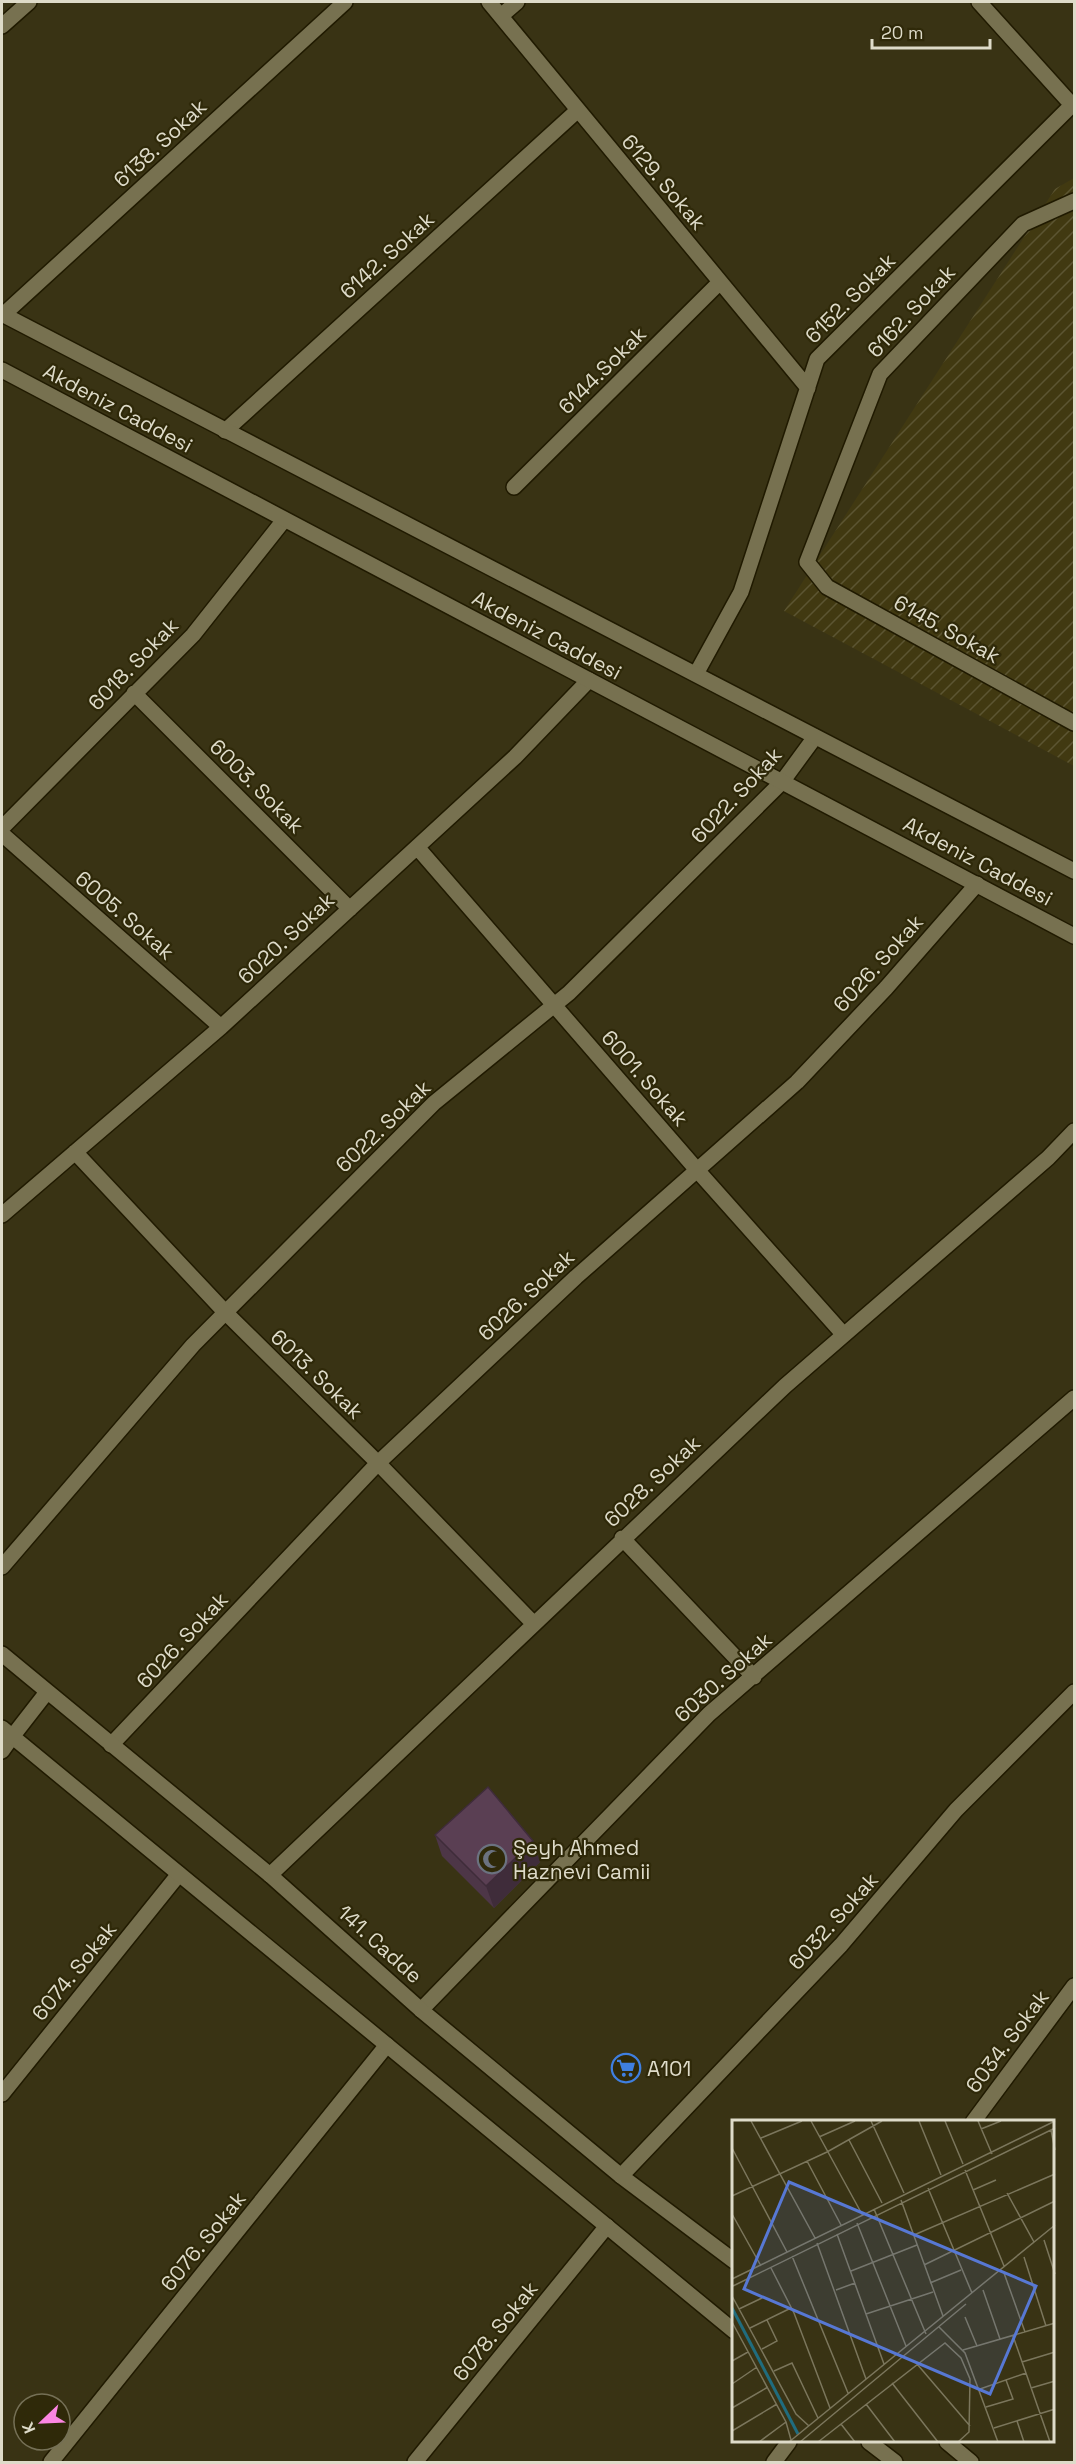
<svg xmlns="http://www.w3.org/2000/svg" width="1076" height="2464" viewBox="0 0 1076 2464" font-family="'Space Grotesk',sans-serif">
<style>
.industrial{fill:url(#industrial-furrows)}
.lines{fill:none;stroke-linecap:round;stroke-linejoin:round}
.street-casing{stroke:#201a00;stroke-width:18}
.secondary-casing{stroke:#201a00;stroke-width:18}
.street{stroke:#777150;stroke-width:15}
.secondary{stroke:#777150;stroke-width:15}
.wall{fill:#4d3647}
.shaded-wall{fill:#3f2c3a}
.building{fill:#5a3f53;stroke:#3f2c3a;stroke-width:1.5}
.labels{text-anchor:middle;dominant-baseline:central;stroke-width:4.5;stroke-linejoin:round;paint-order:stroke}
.street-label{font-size:21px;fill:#dedbc9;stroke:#2f2909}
.poi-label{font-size:21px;fill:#dedbc9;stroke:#2f2909;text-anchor:start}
.inset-river{fill:none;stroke:#206c7e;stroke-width:3}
.inset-road{fill:none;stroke:#7b765c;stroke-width:1.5}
.view{fill:#5778d4;fill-opacity:0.15;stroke:#5778d4;stroke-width:3}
.inset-edge{fill:none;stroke:#dedbc9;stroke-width:3}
</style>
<defs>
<pattern id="industrial-furrows" width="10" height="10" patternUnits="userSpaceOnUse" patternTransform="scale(1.5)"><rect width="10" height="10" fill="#413911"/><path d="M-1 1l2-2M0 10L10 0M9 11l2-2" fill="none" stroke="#5c5532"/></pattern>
</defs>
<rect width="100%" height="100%" fill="#393314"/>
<path class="industrial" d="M 1074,178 L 1074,766 L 784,611 L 1055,189 Z"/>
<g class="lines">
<g class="street-casing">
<path id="street" d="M 489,2 L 808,388
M 979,2 L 1072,105
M 501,16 L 517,2
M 2,26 L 29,2
M 1074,201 L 1023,224 L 880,374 L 807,562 L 827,587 L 1074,723
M 3,315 L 345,2
M 225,431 L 578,110
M 514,487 L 720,282
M 696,674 L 741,592 L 817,359 L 1074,103
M 134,693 L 350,909
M 2,828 L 193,635 L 284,520
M 2,834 L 221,1027
M 417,847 L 697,1170 L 844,1335
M 75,1152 L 225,1312 L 378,1463 L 533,1623
M 2,1215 L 221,1027 L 515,757 L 589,680
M 622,1538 L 754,1677
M 2,1567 L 193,1345 L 434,1103 L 569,993 L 782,782 L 815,737
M 111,1745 L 378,1463 L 576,1277 L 797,1082 L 886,988 L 977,884
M 2,1751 L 12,1737
M 270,1875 L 785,1386 L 1048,1158 L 1074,1131
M 421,2010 L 709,1714 L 1074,1398
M 2,2094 L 179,1874
M 973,2122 L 1074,1986
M 621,2176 L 841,1945 L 956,1810 L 1074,1692
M 51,2462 L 387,2045
M 415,2462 L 607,2226
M 774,2462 L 789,2442"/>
</g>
<g class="secondary-casing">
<path id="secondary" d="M 2,314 L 1074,871
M 2,370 L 1074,936
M 2,1654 L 270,1875 L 421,2010 L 621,2176 L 734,2261
M 2,1728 L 734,2331
M 12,1737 L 47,1692
M 869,2442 L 895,2462
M 947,2442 L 971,2462"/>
</g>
<use href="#street" class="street"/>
<use href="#secondary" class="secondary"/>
</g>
<path class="wall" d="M 435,1835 L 540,1862 L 494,1908 L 442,1856 Z"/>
<path class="shaded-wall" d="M 533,1841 L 540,1862 L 494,1908 L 486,1886 Z"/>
<path class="building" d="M 488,1787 L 533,1841 L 486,1886 L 435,1835 Z"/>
<defs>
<g id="mosque-ring" transform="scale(1.5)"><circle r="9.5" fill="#2f2909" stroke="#6b7280" stroke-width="1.5"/><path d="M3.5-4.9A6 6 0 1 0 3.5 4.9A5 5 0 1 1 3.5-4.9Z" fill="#6b7280"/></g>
<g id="supermarket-ring" transform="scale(1.5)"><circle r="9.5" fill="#2f2909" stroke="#3f7fe0" stroke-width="1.5"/><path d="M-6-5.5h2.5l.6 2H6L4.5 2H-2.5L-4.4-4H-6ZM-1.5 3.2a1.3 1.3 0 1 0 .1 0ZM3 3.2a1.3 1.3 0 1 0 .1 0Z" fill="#3f7fe0"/></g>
</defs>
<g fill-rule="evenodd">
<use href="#mosque-ring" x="492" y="1859"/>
<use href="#supermarket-ring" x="626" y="2068"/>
</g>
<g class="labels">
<g class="street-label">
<text transform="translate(160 143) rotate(-43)">6138. Sokak</text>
<text transform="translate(664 182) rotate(50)">6129. Sokak</text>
<text transform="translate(387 255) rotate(-42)">6142. Sokak</text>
<text transform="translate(850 298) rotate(-45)">6152. Sokak</text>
<text transform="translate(911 311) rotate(-47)">6162. Sokak</text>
<text transform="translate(602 370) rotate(-45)">6144.Sokak</text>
<text transform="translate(118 408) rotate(28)">Akdeniz Caddesi</text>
<text transform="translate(947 629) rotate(29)">6145. Sokak</text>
<text transform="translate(547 635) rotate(28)">Akdeniz Caddesi</text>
<text transform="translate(133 664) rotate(-46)">6018. Sokak</text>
<text transform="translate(257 786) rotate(45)">6003. Sokak</text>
<text transform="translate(736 795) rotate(-47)">6022. Sokak</text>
<text transform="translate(978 861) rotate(28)">Akdeniz Caddesi</text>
<text transform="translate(125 915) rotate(41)">6005. Sokak</text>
<text transform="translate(286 938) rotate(-43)">6020. Sokak</text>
<text transform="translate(878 963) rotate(-48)">6026. Sokak</text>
<text transform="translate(645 1078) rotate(49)">6001. Sokak</text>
<text transform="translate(383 1126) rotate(-44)">6022. Sokak</text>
<text transform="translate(526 1295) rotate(-43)">6026. Sokak</text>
<text transform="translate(317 1374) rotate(44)">6013. Sokak</text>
<text transform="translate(652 1481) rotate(-43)">6028. Sokak</text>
<text transform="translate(182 1640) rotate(-47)">6026. Sokak</text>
<text transform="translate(723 1677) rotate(-42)">6030. Sokak</text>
<text transform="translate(833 1921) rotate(-48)">6032. Sokak</text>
<text transform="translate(380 1944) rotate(42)">141. Cadde</text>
<text transform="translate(74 1971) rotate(-51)">6074. Sokak</text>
<text transform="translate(1007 2041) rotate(-53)">6034. Sokak</text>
<text transform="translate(203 2241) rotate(-51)">6076. Sokak</text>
<text transform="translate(495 2331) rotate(-51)">6078. Sokak</text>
</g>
<g class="poi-label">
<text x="513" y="1847">Şeyh Ahmed<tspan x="513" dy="24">Haznevi Camii</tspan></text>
<text x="647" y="2068">A101</text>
</g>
</g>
<g transform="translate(732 2120)">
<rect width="322" height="322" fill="#393314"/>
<path class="inset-river" d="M 0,188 L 66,314"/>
<path class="inset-road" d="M 19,1 L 83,118M 79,1 L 131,96M 139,1 L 172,73M 187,1 L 209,55M 213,1 L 231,44M 246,1 L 260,34M 249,9 L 269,1M 319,10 L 323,30M 87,17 L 123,1M 29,18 L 70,1M 117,20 L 150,83M 0,28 L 55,132M 75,41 L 109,105M 233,50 L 272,146M 196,68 L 240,173M 241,70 L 264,60M 275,73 L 302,122M 0,76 L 95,32 L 150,1M 169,80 L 211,196M 142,89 L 194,214M 0,94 L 29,146M 125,103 L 174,226M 105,114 L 152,244M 182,115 L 323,54M 312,120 L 323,154M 85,123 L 134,259M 60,136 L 116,273M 292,137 L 314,206M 192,145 L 323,81M 39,148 L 62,193 L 98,288M 119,151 L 185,125M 272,153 L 293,212M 0,159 L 323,1M 198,163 L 229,150M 1,166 L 323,8M 104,170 L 123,163M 251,170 L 268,219M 0,176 L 64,294 L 77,306M 7,189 L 30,178M 134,194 L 201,172M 233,197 L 245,226M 0,202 L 54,302 L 59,320M 207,207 L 233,233 L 266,322M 18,208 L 59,188M 281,216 L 318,322M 30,229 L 45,221 L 35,200M 231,230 L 323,203M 0,241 L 16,232M 290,242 L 323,232M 185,244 L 238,306M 42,251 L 60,243 L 86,298M 160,263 L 206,322M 0,264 L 25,247M 299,268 L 323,261M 248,269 L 294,253M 134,284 L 163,322M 254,287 L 281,279 L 274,260M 0,288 L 36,267M 285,301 L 292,322M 109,304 L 123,322M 262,308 L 323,289M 0,311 L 45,284M 27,322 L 54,302M 57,322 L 323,105M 68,322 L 234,184M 86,322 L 213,223 L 229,238 L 238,259 L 237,312 L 226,322"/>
<path class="view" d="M 57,62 L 304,166 L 258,274 L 12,169 Z"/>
<rect width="322" height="322" class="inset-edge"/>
</g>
<rect width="1076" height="2464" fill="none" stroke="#dedbc9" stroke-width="6"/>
<g transform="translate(42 2422) rotate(247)"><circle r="28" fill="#2f2909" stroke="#757056" stroke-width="1.5"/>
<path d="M0-4.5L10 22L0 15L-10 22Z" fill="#fc86e3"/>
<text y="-9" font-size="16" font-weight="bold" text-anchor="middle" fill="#dedbc9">K</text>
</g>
<path d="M872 39v9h118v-9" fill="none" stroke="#dedbc9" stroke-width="3"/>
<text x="881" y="39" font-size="18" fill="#dedbc9" stroke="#2f2909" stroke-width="4.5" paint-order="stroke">20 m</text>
</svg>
